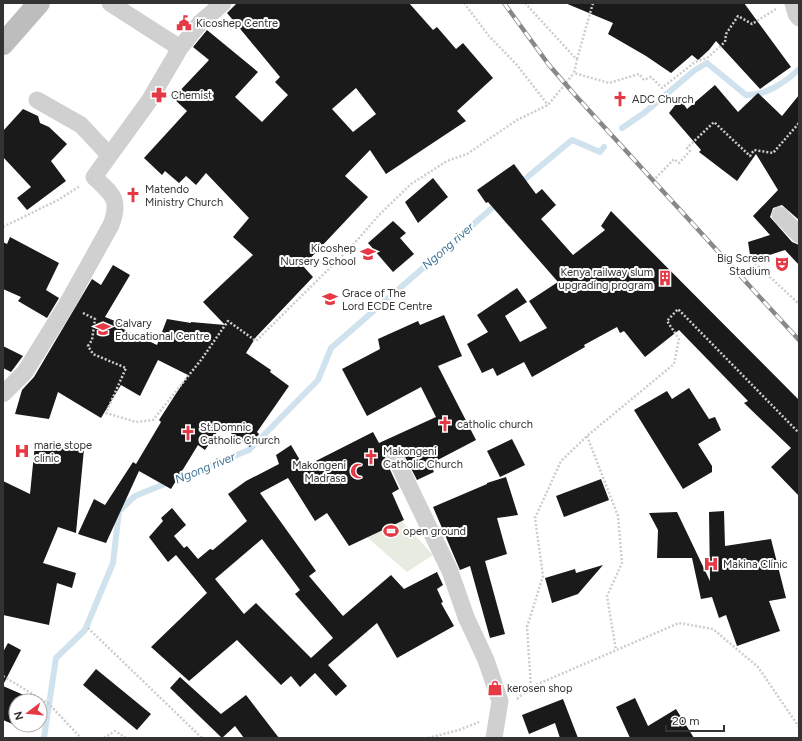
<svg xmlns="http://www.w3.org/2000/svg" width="802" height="741" viewBox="0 0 802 741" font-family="Figtree,sans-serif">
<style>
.green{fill:#e6ecdf}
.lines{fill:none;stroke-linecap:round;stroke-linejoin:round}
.stream{stroke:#cfe2ee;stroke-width:6}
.building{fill:#1a1a1a;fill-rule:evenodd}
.path{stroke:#cdcdcd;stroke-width:2.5;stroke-dasharray:2 2;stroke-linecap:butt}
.minor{stroke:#d0d0d0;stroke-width:17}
.secondary{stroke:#bdbdbd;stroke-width:22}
.rail-casing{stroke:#888;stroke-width:4.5}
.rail{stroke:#fff;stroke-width:3;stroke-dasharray:9;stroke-linecap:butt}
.labels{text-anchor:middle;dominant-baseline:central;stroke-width:4;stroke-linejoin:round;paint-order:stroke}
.poi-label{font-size:11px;fill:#333;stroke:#fff;text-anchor:start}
.water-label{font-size:12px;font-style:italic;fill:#3f7597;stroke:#fff}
</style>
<rect width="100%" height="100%" fill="#fff"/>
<path class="green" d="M 397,516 L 433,555 L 407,572 L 367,537 Z"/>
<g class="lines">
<path class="stream" d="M 622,128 L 644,113 L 695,70 L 707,63 L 746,95 C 765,96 786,82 799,69
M 519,184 L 572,140 L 600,152 L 604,147
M 44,738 L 56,658 L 85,630 L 113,563 L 119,511 L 135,496 L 249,450 L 318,380 L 331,348 L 499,202"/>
</g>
<path class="building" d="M 237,3 L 409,3 L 433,30 L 437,27 L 456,49 L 463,43 L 493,78 L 457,111 L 466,121 L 386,174 L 370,150 L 345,176 L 368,197 L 303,266 L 313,277 L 256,337 L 246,353 L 271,370 L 270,372 L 289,386 L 257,432 L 259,434 L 250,447 L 221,426 L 205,450 L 198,445 L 171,489 L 139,471 L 106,543 L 78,534 L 94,499 L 105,505 L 133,462 L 136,464 L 161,422 L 159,420 L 188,375 L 158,360 L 140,396 L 121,385 L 101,418 L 58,392 L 49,419 L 15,414 L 22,390 L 34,377 L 92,279 L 101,285 L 113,265 L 130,275 L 105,317 L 120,323 L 119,327 L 157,345 L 167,319 L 191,323 L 191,322 L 225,325 L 203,302 L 253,255 L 233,237 L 249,218 L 206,173 L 196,185 L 186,176 L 179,183 L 165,171 L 162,175 L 144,158 L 187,111 L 173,98 L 209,60 L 193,47 L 207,30 L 258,72 L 235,97 L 262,122 L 288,95 L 275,82 L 280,77 L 227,13 ZM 356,88 L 376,114 L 353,132 L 332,109 Z
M 565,3 L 744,3 L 791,67 L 760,89 L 716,41 L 709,50 L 698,60 L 692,55 L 671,73 L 646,56 L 608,34 L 613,23 Z
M 715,85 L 738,112 L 758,93 L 782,116 L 799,95 L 799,220 L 782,205 L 773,208 L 770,217 L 792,242 L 799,245 L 799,265 L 785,250 L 751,261 L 748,242 L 770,235 L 753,216 L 778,190 L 756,154 L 737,181 L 699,152 L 701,150 L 669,113 L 680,99 L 687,109 Z
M 23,109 L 38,116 L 40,123 L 49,127 L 67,144 L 51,161 L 66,181 L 27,210 L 17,198 L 31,187 L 3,157 L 3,131 Z
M 514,164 L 536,194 L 542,189 L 556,205 L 541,219 L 573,255 L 605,230 L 601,226 L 611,211 L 799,400 L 799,496 L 771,467 L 791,448 L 744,403 L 748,401 L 679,330 L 645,357 L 624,331 L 620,333 L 617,327 L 584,345 L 585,347 L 532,377 L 524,362 L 497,376 L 493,368 L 482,373 L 467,344 L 488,332 L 477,315 L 517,288 L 527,302 L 505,316 L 520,342 L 547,328 L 529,301 L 558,282 L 488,202 L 486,203 L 477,190 Z
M 433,178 L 448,197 L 418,223 L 405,202 Z
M 393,221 L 406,233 L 400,238 L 414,254 L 393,272 L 368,243 Z
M 10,237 L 59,263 L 46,290 L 59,298 L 47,318 L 18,301 L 21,297 L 3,289 L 3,242 L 7,244 Z
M 444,315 L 462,356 L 438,366 L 476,440 L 430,464 L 434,472 L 417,480 L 401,449 L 395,447 L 387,451 L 385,456 L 386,461 L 399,489 L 392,493 L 404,520 L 349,546 L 327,513 L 315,521 L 288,478 L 260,493 L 316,571 L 309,576 L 343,616 L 391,575 L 404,589 L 437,572 L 443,585 L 437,589 L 443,602 L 441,603 L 454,626 L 397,658 L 377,623 L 328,665 L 347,686 L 336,696 L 315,673 L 300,687 L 291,676 L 281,685 L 237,640 L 189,681 L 151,647 L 207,593 L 176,555 L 168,562 L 149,537 L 163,521 L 161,518 L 172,508 L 186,525 L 174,536 L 184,548 L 187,546 L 198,559 L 210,549 L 213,550 L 247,521 L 228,494 L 246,481 L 279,464 L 276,455 L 291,445 L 304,467 L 373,432 L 379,443 L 436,417 L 421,387 L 367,416 L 342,369 L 380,349 L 378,339 L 418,321 L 420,325 ZM 262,539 L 300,590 L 295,594 L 333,638 L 311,658 L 256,603 L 244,614 L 215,579 Z
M 3,346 L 23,356 L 11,372 L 3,368 Z
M 689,388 L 709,419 L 715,417 L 721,430 L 698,444 L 712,466 L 712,472 L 683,489 L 634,410 L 667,391 L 672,399 Z
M 512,439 L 525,465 L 500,477 L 487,451 Z
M 35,444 L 84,449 L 76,533 L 58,527 L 43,563 L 76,573 L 72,588 L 57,583 L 49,625 L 3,615 L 3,481 L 30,494 Z
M 506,477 L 518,515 L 497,518 L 507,554 L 485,561 L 505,634 L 490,638 L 470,566 L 460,570 L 433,507 L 487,484 L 487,483 Z
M 601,479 L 609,500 L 564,517 L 556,496 Z
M 724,511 L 725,546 L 771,539 L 786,598 L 769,601 L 780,631 L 737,646 L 726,615 L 719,618 L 712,597 L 701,599 L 692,558 L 657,558 L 658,530 L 649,513 L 677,512 L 710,581 L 709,512 Z
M 603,565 L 578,594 L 552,603 L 545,578 L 575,569 L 576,573 Z
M 8,643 L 21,650 L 3,685 L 3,652 Z
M 96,669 L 151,714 L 137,730 L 83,685 Z
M 180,677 L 221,714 L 246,695 L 279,738 L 244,738 L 235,726 L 222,738 L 170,688 Z
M 3,686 L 26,696 L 24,701 L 16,701 L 15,725 L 3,720 Z
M 635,698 L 648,726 L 676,709 L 694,738 L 630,738 L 616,707 Z
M 563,699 L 578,738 L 560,738 L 555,723 L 529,734 L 522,715 Z"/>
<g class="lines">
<path class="path" d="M 464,3 L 489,36 L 517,65 L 548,105
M 525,3 L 577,60 L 574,73 L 609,83 L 639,74 L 644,80 L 651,77 L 662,88 L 695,62 L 707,58 L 725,42 L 726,34 L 738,16 L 752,24 L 776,9
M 577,59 L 593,3
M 653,181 L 674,159 L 679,163 L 690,151 L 687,148 L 714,122 L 750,156 L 754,150 L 773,153 L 799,123
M 3,227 L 58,200 L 80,186
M 755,263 L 799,304
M 83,313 L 95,319 L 92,340 L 88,346 L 93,354 L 126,368 L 106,413 L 136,422 L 153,420 L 201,360 L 228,321 L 256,341 L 353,245 L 379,215 L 411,184 L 447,161 L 467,154 L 517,120 L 548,105 L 574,73
M 587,436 L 618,516 L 622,563 L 607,596 L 616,650
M 88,628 L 202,738
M 3,676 L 49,704 L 81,738
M 531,687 L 527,627 L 543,576 L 535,518 L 561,461 L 587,436 L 674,364 L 679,339 L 667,321 L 678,309 L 799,433
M 517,699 L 531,687 L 679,623 L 713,629 L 758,667 L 799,727
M 104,738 L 115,731 L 126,738
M 428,738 L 459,730 L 479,722"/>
<path class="minor" d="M 110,3 L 180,48
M 793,3 L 796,14 L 799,18
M 37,100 L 81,125 L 109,155
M 780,215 L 799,235
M 3,394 L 25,372 L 67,304 L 111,225 C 121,199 112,194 94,177 L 149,101 L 180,48 L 200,23 L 223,3
M 395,457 L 450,571 L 466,617 L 486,660 L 500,701 L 494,738"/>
<path class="secondary" d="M 3,44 L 39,3"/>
<g class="rail-casing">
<path id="rail" d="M 504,3 L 549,65 L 575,95 L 799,340"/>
</g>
<use href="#rail" class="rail"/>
</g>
<defs>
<g id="civic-bare" transform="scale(1.2)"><path d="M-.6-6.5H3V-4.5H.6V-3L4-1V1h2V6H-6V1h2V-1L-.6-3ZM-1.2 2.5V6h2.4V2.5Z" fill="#e63946" stroke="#fff" stroke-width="2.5" paint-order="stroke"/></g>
<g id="pharmacy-bare" transform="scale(1.2)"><path d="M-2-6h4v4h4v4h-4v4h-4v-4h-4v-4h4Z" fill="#e63946" stroke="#fff" stroke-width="2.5" paint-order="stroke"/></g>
<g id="church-bare" transform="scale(1.2)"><path d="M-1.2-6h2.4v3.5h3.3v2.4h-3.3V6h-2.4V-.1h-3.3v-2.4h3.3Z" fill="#e63946" stroke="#fff" stroke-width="2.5" paint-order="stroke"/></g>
<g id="school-bare" transform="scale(1.2)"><path d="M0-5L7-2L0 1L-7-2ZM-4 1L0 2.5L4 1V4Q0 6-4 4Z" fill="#e63946" stroke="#fff" stroke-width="2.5" paint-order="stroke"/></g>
<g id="theatre-bare" transform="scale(1.2)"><path d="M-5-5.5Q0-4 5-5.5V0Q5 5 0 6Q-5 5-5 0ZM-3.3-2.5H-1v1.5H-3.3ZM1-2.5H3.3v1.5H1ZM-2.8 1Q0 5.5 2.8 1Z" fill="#e63946" stroke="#fff" stroke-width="2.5" paint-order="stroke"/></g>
<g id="building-bare" transform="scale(1.2)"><path d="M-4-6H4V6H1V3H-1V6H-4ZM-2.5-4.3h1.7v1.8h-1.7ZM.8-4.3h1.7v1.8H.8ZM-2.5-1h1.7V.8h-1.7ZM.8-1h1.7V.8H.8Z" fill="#e63946" stroke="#fff" stroke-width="2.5" paint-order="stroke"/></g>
<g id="hospital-bare" transform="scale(1.2)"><path d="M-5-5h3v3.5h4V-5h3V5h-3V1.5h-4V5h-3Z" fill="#e63946" stroke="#fff" stroke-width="2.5" paint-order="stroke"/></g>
<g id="mosque-bare" transform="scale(1.2)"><path d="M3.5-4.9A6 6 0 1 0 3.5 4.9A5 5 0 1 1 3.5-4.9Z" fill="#e63946" stroke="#fff" stroke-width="2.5" paint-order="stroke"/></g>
<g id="stadium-bare" transform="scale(1.2)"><path d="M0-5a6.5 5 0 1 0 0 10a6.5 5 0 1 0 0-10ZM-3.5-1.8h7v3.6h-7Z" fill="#e63946" stroke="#fff" stroke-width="2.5" paint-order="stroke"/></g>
<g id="shop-bare" transform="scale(1.2)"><path d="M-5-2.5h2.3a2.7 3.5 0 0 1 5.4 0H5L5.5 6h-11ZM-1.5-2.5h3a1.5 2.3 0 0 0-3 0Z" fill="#e63946" stroke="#fff" stroke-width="2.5" paint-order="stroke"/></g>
</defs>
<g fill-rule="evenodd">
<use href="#civic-bare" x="184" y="23"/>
<use href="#pharmacy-bare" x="159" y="95"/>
<use href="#church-bare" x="620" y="99"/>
<use href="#church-bare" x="133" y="195"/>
<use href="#school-bare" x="368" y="254"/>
<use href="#theatre-bare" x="782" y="264"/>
<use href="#building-bare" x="665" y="278"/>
<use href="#school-bare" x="330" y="299"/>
<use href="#school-bare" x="103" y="329"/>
<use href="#church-bare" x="445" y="424"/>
<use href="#church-bare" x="188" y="433"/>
<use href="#hospital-bare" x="22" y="451"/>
<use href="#church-bare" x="371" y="457"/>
<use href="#mosque-bare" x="358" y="471"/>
<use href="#stadium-bare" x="391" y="531"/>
<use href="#hospital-bare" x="711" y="564"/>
<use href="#shop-bare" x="495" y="688"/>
</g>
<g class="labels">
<g class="poi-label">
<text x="196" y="23">Kicoshep Centre</text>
<text x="171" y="95">Chemist</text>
<text x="632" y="99">ADC Church</text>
<text x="145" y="189">Matendo<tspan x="145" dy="13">Ministry Church</tspan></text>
<text x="356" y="248" text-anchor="end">Kicoshep<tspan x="356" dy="13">Nursery School</tspan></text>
<text x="770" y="258" text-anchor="end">Big Screen<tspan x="770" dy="13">Stadium</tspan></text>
<text x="653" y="272" text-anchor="end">Kenya railway slum<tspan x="653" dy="13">upgrading program</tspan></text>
<text x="342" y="293">Grace of The<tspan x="342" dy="13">Lord ECDE Centre</tspan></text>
<text x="115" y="323">Calvary<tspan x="115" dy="13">Educational Centre</tspan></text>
<text x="457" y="424">catholic church</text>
<text x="200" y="427">St.Domnic<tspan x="200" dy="13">Catholic Church</tspan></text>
<text x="34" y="445">marie stope<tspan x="34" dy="13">clinic</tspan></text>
<text x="383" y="451">Makongeni<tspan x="383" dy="13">Catholic Church</tspan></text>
<text x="346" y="465" text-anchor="end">Makongeni<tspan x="346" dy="13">Madrasa</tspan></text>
<text x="403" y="531">open ground</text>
<text x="723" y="564">Makina Clinic</text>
<text x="507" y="688">kerosen shop</text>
</g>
<g class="water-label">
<text transform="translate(448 246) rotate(-41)">Ngong river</text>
<text transform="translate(205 468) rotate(-22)">Ngong river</text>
</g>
</g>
<rect width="802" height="741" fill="none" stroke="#333333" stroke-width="8"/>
<g transform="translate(28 713) rotate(254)"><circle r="19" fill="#ffffff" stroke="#adadad"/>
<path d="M0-3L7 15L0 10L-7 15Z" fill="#e63946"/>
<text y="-6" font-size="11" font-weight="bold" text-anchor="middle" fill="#333333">N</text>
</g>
<path d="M666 725v6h58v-6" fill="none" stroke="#333333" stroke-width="2"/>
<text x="672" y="725" font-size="12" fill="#333333" stroke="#ffffff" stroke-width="3" paint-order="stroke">20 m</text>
</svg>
